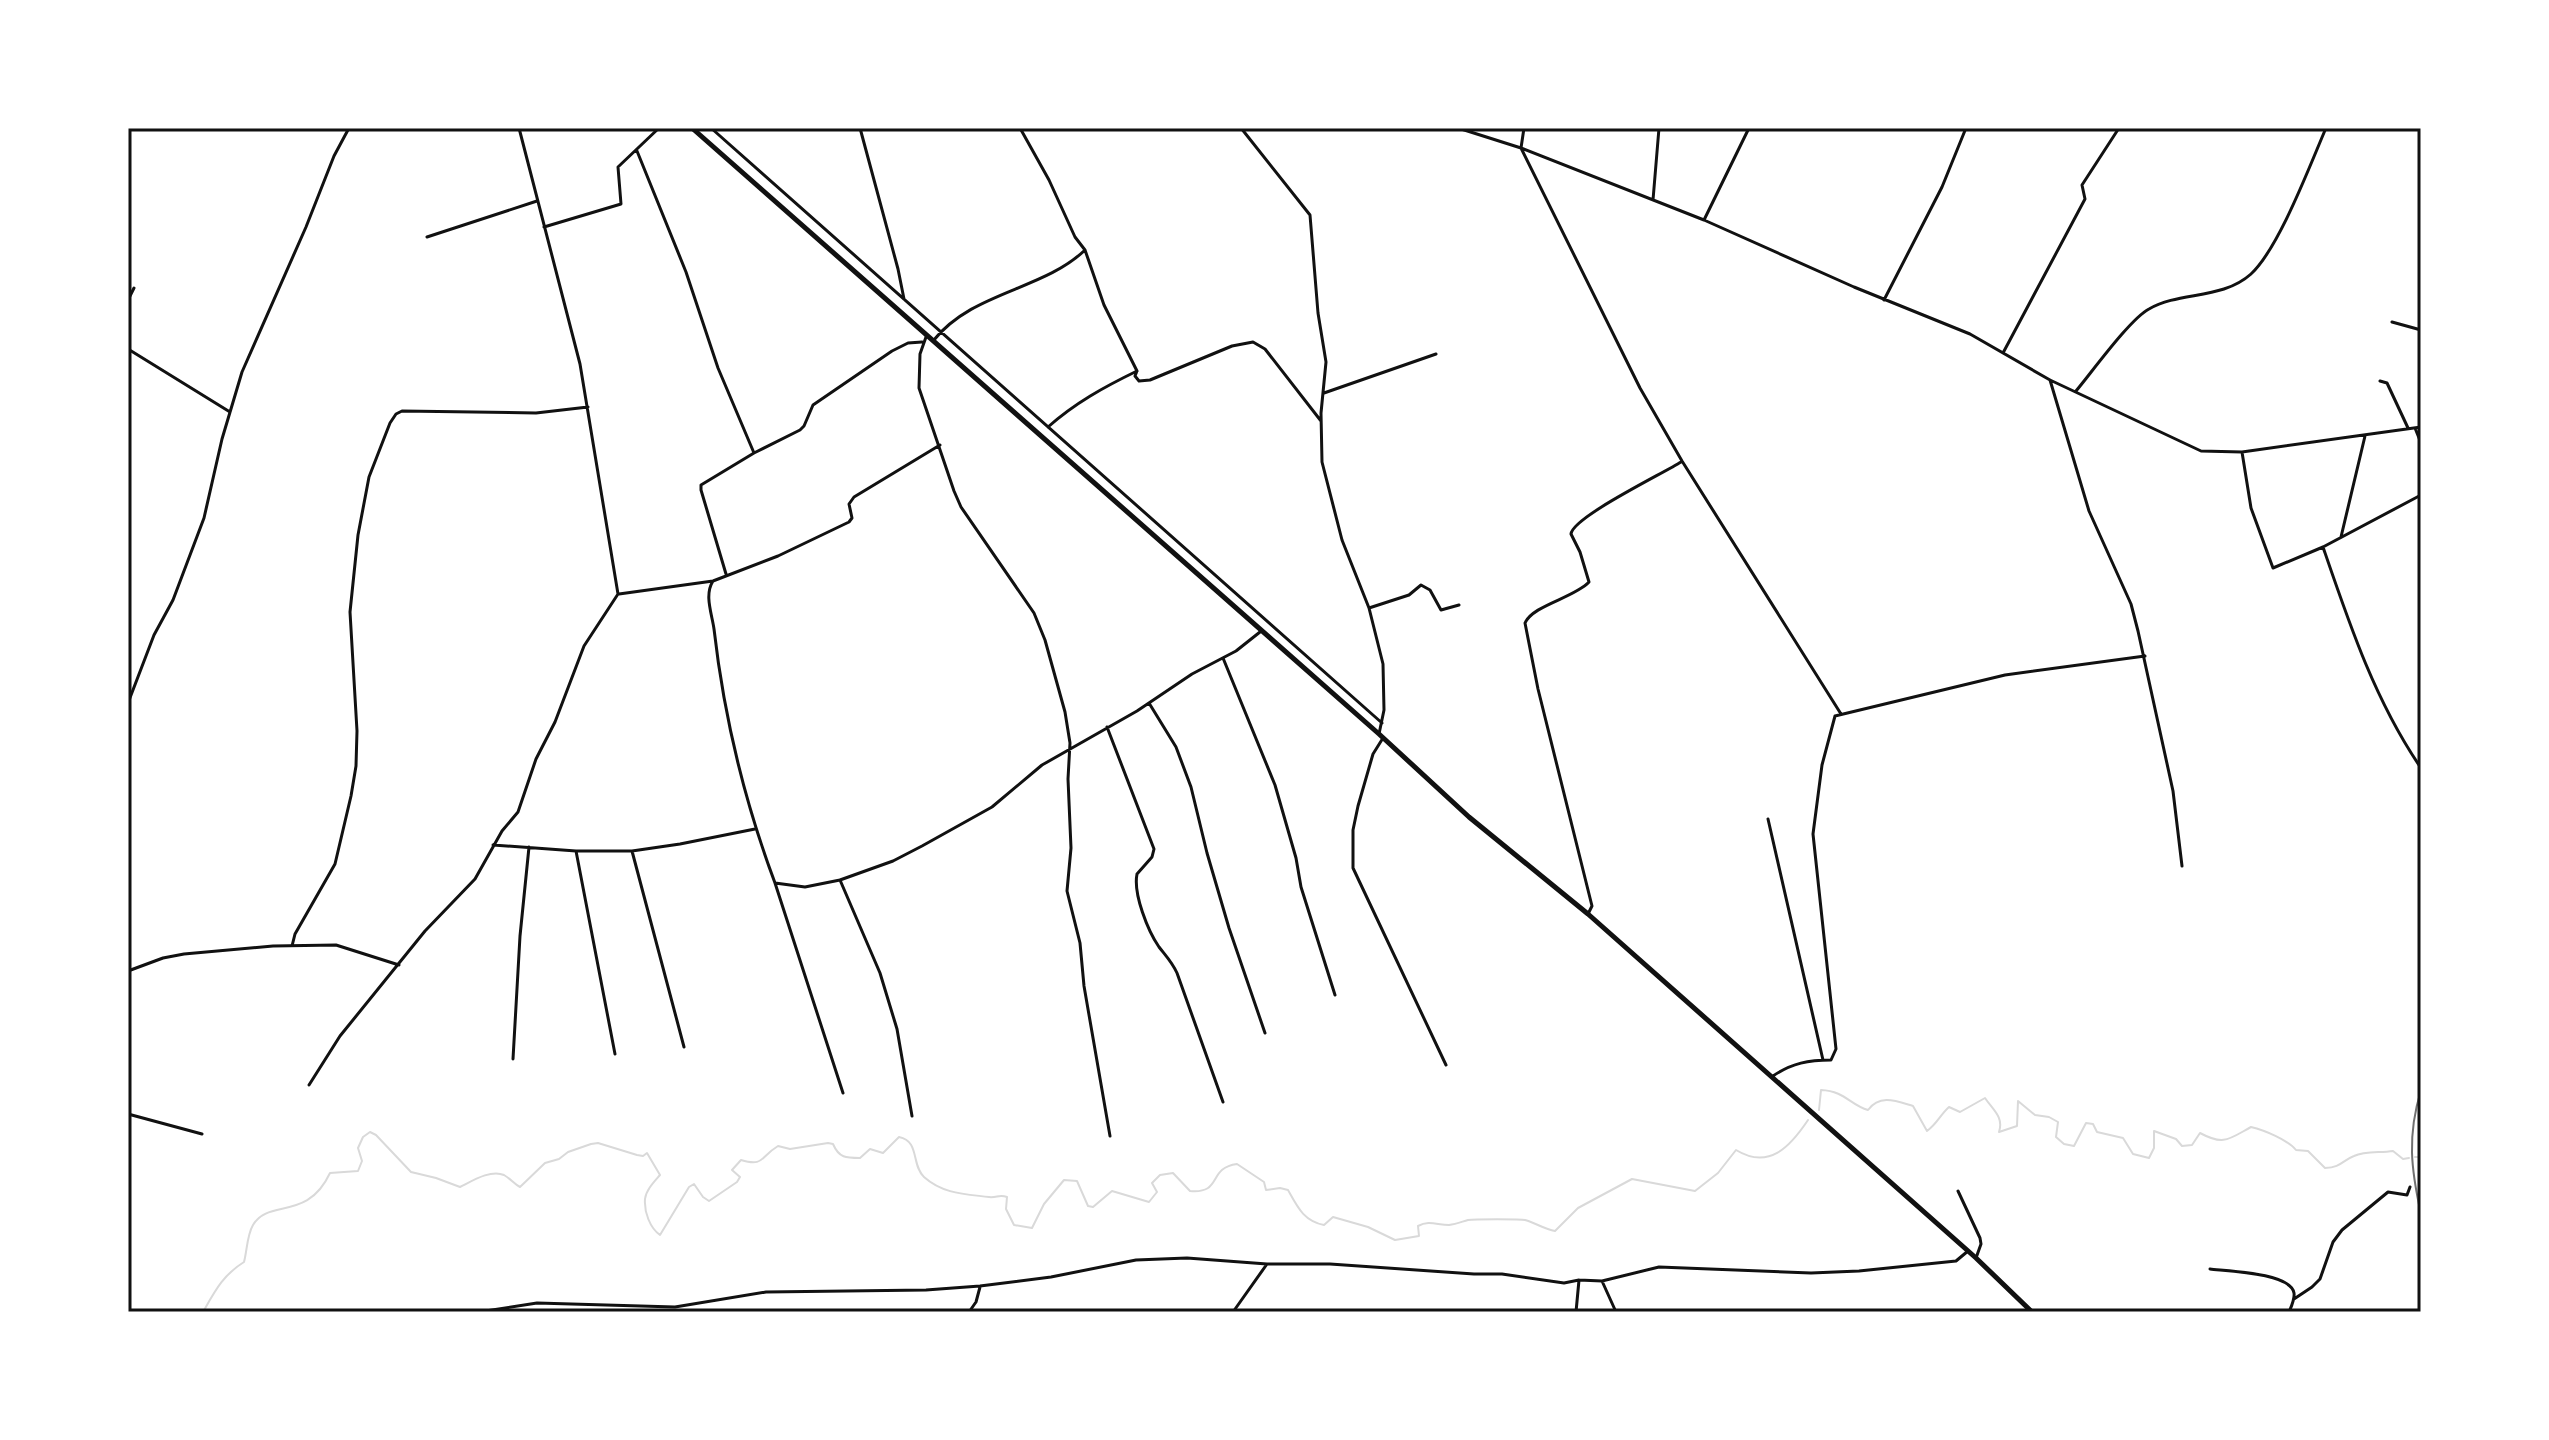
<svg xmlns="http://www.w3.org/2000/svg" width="2549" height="1440" viewBox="0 0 2549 1440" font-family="'Nunito Sans',sans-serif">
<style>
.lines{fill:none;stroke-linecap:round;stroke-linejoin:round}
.stream{stroke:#d9d9d9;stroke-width:2}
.minor{stroke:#111;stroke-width:3}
.trunk{stroke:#111;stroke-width:5}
.rail{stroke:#707070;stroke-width:2}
.neatline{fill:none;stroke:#111;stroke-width:3}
</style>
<rect width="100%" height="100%" fill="#fff"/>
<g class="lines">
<path class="stream" d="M 1819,1110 L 1821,1090 C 1845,1091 1850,1105 1868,1110 C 1880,1094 1896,1101 1913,1106 L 1927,1131 C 1937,1124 1940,1115 1949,1107 L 1960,1112 L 1985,1098 C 1993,1110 2004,1117 1999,1132 L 2017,1126 L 2018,1101 L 2035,1115 L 2049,1117 L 2058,1122 L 2056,1137 L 2064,1144 L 2074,1146 L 2086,1123 L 2093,1124 L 2097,1132 L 2123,1138 L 2133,1154 L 2149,1158 L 2154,1148 L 2154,1131 L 2176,1139 L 2182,1146 L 2192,1145 L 2200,1133 C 2224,1146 2229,1139 2251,1127 C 2264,1130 2288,1140 2296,1150 L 2308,1151 L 2325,1168 C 2342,1167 2341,1161 2354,1156 C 2365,1151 2380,1153 2393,1151 L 2403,1159 L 2409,1158
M 2415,1157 L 2421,1157
M 203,1312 C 215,1291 223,1275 244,1262 C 247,1251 247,1235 253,1225 C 269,1198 307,1222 330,1173 L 358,1171 L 362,1161 L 358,1148 L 363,1137 L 370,1132 L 376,1135 L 411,1172 L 436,1178 L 460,1187 C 472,1181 491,1169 504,1175 C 511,1179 514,1184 520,1187 L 545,1163 L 559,1159 L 568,1152 L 591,1144 L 598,1143 L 637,1155 L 643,1156 L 647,1153 L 660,1175 C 654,1182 646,1190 645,1199 C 644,1212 650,1228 660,1235 L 689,1187 L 694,1184 L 703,1197 L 709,1201 L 737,1182 L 740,1177 L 732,1170 L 741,1160 C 764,1167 760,1157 778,1146 L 790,1149 L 828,1143 L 833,1144 C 839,1158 846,1158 860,1158 L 870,1149 L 883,1153 L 899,1137 C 920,1141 911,1165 924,1177 C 943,1194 965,1194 989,1197 C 997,1198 999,1194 1007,1197 L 1006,1209 L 1014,1225 L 1032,1228 L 1044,1204 L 1064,1180 L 1077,1181 L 1088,1206 L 1093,1207 L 1112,1191 L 1149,1202 L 1157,1192 L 1152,1183 L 1160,1175 L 1173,1173 L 1190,1191 C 1223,1194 1207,1168 1237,1164 L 1264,1182 L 1266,1190 L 1280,1188 L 1288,1190 C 1298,1208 1304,1221 1324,1225 L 1333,1217 L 1368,1227 L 1395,1240 L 1419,1236 L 1418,1226 C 1429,1220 1437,1225 1449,1225 C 1456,1224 1461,1222 1468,1220 C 1474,1219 1521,1219 1525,1220 C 1536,1223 1544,1229 1555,1231 L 1578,1208 L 1632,1179 L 1695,1191 L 1718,1173 L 1736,1150 C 1769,1170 1790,1147 1808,1120"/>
<path class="minor" d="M 711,128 L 1382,723
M 860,128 L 898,269 L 904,299
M 1241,128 L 1310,215 L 1318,313 L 1326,362 L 1321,413 L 1322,462 L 1342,540 L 1369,608 L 1383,664 L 1384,710 L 1379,734
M 1458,128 L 1521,148 L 1704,220 L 1854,287 L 1970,334 L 2050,380 L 2201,451 L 2242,452 L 2421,427
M 1524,128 L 1521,148 L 1640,388 L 1682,461 L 1841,714
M 637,151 L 686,272 L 718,368 L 754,453 L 701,485 L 701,490 L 726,574
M 1653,200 L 1659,128
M 1704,220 L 1749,128
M 544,227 L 621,204 L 618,167 L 659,128
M 427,237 L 537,201
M 1085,250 L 1104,305 L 1137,371 L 1135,376 L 1139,381 L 1150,380 L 1232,346 L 1253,342 L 1265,349 L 1321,421
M 128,300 L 134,288
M 1884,300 L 1942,187 L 1966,128
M 2392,322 L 2421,330
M 926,337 L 920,354 L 919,388 L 954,491 L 961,507 L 1034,613 L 1045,640 L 1065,712 L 1070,743 L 1068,779 L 1071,848 L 1067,891 L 1080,943 L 1084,986 L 1110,1136
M 933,341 C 973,291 1042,291 1085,250 L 1075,237 L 1049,180 L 1020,128
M 128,349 L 230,412
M 2003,353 L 2085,199 L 2082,185 L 2119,128
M 2050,380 L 2089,511 L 2131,604 L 2138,631 L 2173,791 L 2182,866
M 2380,381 L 2387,383 L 2408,428
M 2076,391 C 2092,372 2130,319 2149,309 C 2180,291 2222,300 2251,274 C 2279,248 2310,165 2326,128
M 1324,393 L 1436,354
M 1048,427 C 1075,403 1104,387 1137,371
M 2415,428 L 2421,443
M 2242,452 L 2251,508 L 2273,568 L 2323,547 L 2421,495
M 754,453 L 800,430 L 804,426 L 813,405 L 892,351 L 908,343 L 922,342
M 2341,537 L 2365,436
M 2323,547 C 2349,623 2375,701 2421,768
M 713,581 C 704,595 712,614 714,629 C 724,717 744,800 775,883 L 805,887 L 840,880 L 893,861 L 922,846 L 992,807 L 1042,765 L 1137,711 L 1192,674 L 1236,651 L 1260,632
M 619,594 L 713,581 L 778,556 L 849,522 L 852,518 L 849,504 L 854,497 L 940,445
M 1369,608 L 1409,595 L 1421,585 L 1430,590 L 1441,610 L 1459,605
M 1223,658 L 1275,785 L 1296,858 L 1301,887 L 1335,995
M 128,703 L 154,635 L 173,600 L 204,518 L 222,439 L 242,372 L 306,227 L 334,156 L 349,128
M 1149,703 L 1176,747 L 1191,787 L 1207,853 L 1229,928 L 1265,1033
M 1107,727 L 1154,849 L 1152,857 L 1137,874 C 1133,894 1148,931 1159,947 C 1166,956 1172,962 1177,973 L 1223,1102
M 1383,738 L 1373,754 L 1358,806 L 1353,830 L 1353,868 L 1446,1065
M 1768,819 L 1823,1060
M 493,845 L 576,851 L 632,851 L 680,844 L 755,829
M 576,851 L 615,1054
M 632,851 L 684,1047
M 840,880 L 880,973 L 897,1029 L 912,1116
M 775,883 L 843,1093
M 1588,914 L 1592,906 L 1538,689 L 1525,623 C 1533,605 1574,598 1589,582 L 1580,552 L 1571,534 C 1573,517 1662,474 1681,462
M 292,946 L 295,934 L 335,864 L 351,796 L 356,766 L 357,731 L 350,612 L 358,535 L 369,477 L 390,423 L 396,414 L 402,411 L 536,413 L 588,407
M 128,971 L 163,958 L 184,954 L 273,946 L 336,945 L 399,965
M 513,1059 L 520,936 L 529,847
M 1773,1076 C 1792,1063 1809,1060 1831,1060 L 1836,1049 L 1813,834 L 1822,765 L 1835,716 L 2005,675 L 2145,656
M 309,1085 L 340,1036 L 425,931 L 475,879 L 502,831 L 518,812 L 536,759 L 555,722 L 584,646 L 618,594 L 580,364 L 519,128
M 128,1114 L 202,1134
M 1958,1191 L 1980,1238 L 1981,1244 L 1976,1258
M 2210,1269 C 2227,1271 2291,1273 2294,1293 C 2295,1299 2291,1307 2289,1312
M 1602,1281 L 1616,1312
M 2294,1299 L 2312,1287 L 2320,1279 L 2333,1242 L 2342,1230 L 2388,1192 L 2407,1195 L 2410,1187
M 479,1312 L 537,1303 L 675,1307 L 766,1292 L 926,1290 L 980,1286 L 1051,1277 L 1136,1260 L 1187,1258 L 1267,1264 L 1330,1264 L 1474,1274 L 1502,1274 L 1564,1283 L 1579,1280 L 1602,1281 L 1659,1267 L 1811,1273 L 1859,1271 L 1956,1261 L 1968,1251
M 969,1312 L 976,1302 L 980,1287
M 1233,1312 L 1267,1264
M 1576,1312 L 1579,1280"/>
<path class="trunk" d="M 692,128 L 1379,734 L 1469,817 L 1588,914 L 1976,1258 L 2032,1312"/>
<path class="rail" d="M 2421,1090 C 2407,1136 2411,1169 2421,1214"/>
</g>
<rect width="2549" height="1440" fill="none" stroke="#ffffff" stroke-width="260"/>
<rect x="130" y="130" width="2289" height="1180" class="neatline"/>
</svg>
